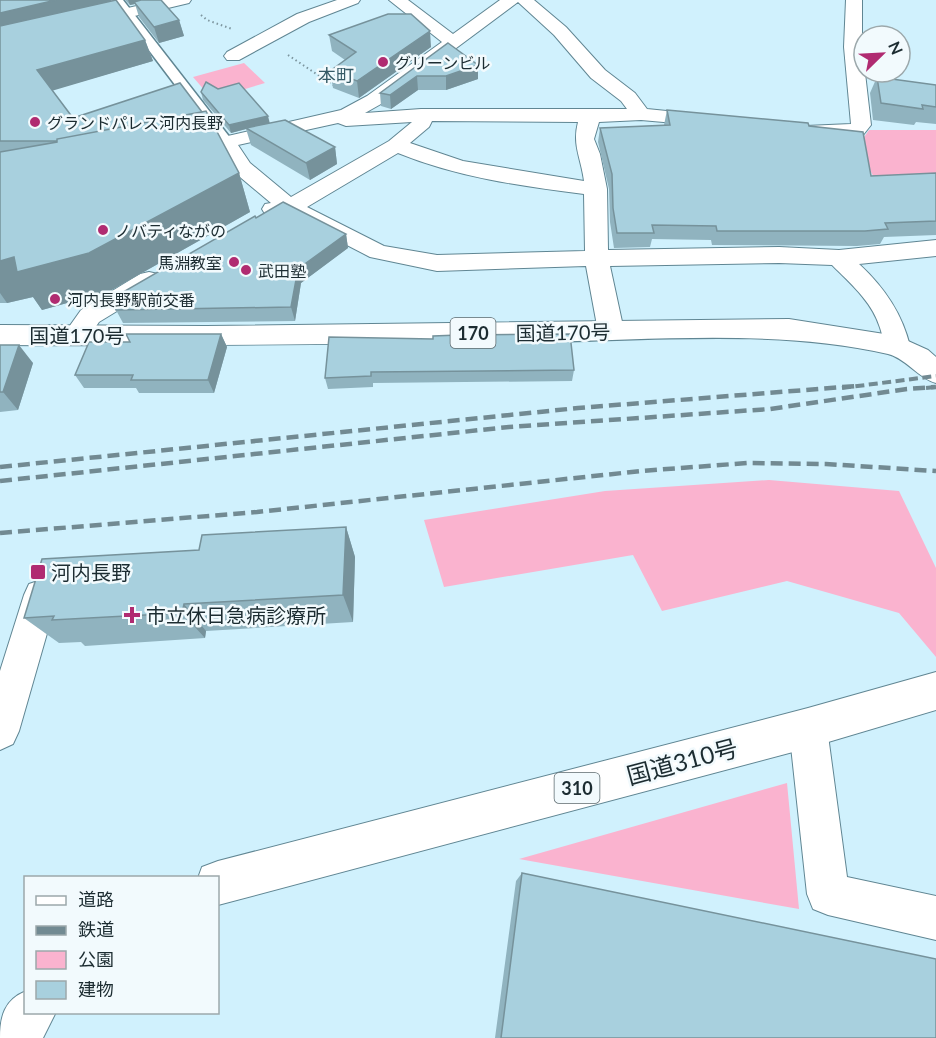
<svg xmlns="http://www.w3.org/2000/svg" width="936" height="1038" viewBox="0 0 936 1038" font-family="Lato,'Noto Sans JP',sans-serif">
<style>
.green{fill:#fab3cf}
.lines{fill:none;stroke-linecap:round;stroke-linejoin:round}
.pedestrian-casing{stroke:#608693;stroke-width:3}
.minor-casing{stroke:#608693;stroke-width:2}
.trunk-casing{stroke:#608693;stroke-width:2}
.path{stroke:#7d969f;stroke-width:2;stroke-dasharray:1.5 3;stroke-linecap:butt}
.pedestrian{fill:#fff;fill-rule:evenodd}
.minor{fill:#fff;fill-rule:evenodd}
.trunk{fill:#fff;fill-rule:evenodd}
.rail-far1{stroke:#728a92;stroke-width:4;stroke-dasharray:9 4.5;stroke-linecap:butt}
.rail{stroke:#728a92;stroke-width:4.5;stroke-dasharray:12 6;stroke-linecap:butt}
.wall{fill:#90b3bf}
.shaded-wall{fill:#76929b}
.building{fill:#a8d0de;stroke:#76929b;stroke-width:1.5}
.poi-dot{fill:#b02b71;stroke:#f2fafd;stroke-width:2}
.labels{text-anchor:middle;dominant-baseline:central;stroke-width:5;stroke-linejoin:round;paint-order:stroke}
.far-poi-label{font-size:16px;fill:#1c2c31;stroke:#f2fafd;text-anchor:start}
.far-neighbourhood-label{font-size:18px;fill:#355a66;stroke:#f2fafd}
.shield{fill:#f2fafd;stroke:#5c6a6e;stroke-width:1.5}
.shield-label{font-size:18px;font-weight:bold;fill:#1c2c31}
.street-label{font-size:20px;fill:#1c2c31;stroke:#f2fafd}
.poi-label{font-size:20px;fill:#1c2c31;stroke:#f2fafd;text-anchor:start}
.near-street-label{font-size:24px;fill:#1c2c31;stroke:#f2fafd}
</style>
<rect width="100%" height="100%" fill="#d0f1fd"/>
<path class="green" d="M 244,63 L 265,83 L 212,99 L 193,77 Z
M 869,130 L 936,130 L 936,184 L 879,186 L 867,165 L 862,140 Z
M 769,480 L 899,491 L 936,568 L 936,657 L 899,613 L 787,581 L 662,611 L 633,555 L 444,587 L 424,520 L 605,491 Z
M 787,783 L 799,909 L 519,859 Z"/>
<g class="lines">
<g class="pedestrian-casing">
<path id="pedestrian" d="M 111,0 L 123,0 L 231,139 L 233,142 L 231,145 L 202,150 L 197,149 L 195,146 L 197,143 L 216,139 Z"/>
</g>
<g class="minor-casing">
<path id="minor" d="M 162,0 L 191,0 L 189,3 L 0,48 L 0,38 Z
M 337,0 L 360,0 L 358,3 L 309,22 L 239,60 L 227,60 L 224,56 L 227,52 L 297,14 Z
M 389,0 L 408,0 L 453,34 L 500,0 L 534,0 L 566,27 L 605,70 L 635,93 L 647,109 L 716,116 L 719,120 L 716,124 L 709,126 L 641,120 L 599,122 L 594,139 L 600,154 L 607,189 L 608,250 L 779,247 L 839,250 L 936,240 L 936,256 L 859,264 C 884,287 902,313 910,346 L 906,353 L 897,355 L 888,353 C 883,344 883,335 879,325 C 871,301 850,283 832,265 L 779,263 L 610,266 L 624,331 L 620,337 L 611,340 L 602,337 L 598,331 L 586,266 L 437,271 L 370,257 L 287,214 L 273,216 L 265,214 L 262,209 L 265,204 L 271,203 L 234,172 L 216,142 L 219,138 L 341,110 L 367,96 L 442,42 ZM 518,2 L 554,35 L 591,78 L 621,101 L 627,109 L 421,109 L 365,113 L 381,104 ZM 432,121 L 578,122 C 572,146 581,157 584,181 L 463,161 L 410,143 L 429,127 ZM 412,122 L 389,141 L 291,197 L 250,163 L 238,145 L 338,123 L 346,126 ZM 398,153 C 457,177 520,186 584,194 L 585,251 L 437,255 L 384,246 L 307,207 Z
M 846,0 L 862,0 L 862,47 L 871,125 L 863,135 L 856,137 L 806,134 L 803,130 L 806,126 L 851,124 L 844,47 Z
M 149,272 L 158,274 L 161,280 L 158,286 L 99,322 L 86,341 L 77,343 L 68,341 L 64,334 L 81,310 L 140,274 Z
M 41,580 L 53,584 L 58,595 L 19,731 L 13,744 L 0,750 L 0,671 L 24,595 L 29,584 Z
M 808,709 L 821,715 L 827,728 L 847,877 L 936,896 L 936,940 L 828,915 L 813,909 L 807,894 L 789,728 L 795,715 Z"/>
</g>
<g class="trunk-casing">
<path id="trunk" d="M 789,319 L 897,336 L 928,350 L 936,357 L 936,383 C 918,378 907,359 888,354 C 779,329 654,340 542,342 C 361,344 181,346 0,345 L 0,325 L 206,326 Z
M 936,672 L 936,710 L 808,748 L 218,905 L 218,878 L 198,878 L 202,867 L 218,861 L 808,708 Z
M 26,991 L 26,1012 L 56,1012 L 43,1038 L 0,1038 C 0,1017 4,1000 26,991 Z"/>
</g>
<path class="path" d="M 201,15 L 207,20 L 232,29
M 288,55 L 336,87"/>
<use href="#pedestrian" class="pedestrian"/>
<use href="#minor" class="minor"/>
<use href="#trunk" class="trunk"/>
<path class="rail-far1" d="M 842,388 L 936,376
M 926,388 L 936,387"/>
<path class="rail" d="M 0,467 L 578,408 L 856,386
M 0,481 L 509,427 L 770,409 L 907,389 L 936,387
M 0,533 L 257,512 L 641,471 L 747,463 L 826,464 L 936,471"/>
</g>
<path class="wall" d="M 0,0 L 112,1 L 145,40 L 153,61 L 52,90 L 73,118 L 239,173 L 250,212 L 110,291 L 42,310 L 33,297 L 7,303 L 0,303 Z
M 125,0 L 161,0 L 179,20 L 184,36 L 159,43 L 139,17 L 135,4 L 130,5 Z
M 329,35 L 431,47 L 359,98 L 333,88 L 330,71 L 345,60 L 332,51 Z
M 448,43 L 478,65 L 478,79 L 446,90 L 418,90 L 391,109 L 381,106 L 380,93 Z
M 877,77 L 936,85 L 936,124 L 916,122 L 914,125 L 873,120 L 870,93 Z
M 201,92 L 270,123 L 335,147 L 337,164 L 310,180 L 251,145 L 246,129 L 231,133 L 203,100 Z
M 667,110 L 809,126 L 871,176 L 936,173 L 936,235 L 884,237 L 880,244 L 857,246 L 712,245 L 711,240 L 652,239 L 650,247 L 614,248 L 610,222 L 609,189 L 598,142 L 600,128 L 664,125 Z
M 256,218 L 346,234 L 348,248 L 301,283 L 295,321 L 123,323 L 116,310 Z
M 221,334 L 227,347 L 214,393 L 139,393 L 136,388 L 84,388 L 75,375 Z
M 329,337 L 574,370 L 572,381 L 373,383 L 373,387 L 328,389 L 325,378 Z
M 0,345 L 33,363 L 18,410 L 0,412 Z
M 346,527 L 355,557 L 353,622 L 206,631 L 205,638 L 85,646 L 81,642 L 59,643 L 24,618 L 199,550 Z
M 522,873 L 936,1038 L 495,1038 L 516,881 Z"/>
<path class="shaded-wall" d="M 56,0 L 111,0 L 115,9 L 0,36 L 0,13 Z
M 128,0 L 152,0 L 134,2 L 135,4 L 130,5 Z
M 179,20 L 184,36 L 159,43 L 154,27 Z
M 430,31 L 431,47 L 359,98 L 357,81 Z
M 145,40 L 153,61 L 48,92 L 37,70 Z
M 478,65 L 478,79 L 446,90 L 446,76 Z
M 417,76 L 418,90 L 391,109 L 390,95 Z
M 268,116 L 270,124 L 246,128 L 246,129 L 231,133 L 229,125 Z
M 335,147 L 337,164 L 310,180 L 306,163 Z
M 239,173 L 250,212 L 110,291 L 42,310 L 33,297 L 7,303 L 0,293 L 0,261 Z
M 346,234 L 348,248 L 301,283 L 295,321 L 291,307 L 298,269 Z
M 221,334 L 227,347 L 214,393 L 208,380 Z
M 19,345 L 33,363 L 18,410 L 3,392 Z
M 346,527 L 355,557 L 353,622 L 343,595 Z
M 184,604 L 206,631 L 205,638 L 182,613 Z"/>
<path class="building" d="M 0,0 L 56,0 L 0,13 Z
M 116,0 L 145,40 L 37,70 L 73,118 L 180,83 L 202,112 L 57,139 L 57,141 L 0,141 L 0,26 Z
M 141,0 L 161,0 L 179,20 L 154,27 L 134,2 Z
M 388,14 L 411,14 L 430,31 L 357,81 L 330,71 L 356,52 L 329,35 Z
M 448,43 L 478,65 L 446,76 L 417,76 L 390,95 L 380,93 Z
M 877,77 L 936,85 L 936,107 L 922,105 L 923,109 L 881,103 Z
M 206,82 L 218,89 L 239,83 L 268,116 L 229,125 L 201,92 Z
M 667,110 L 808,123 L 809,126 L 863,132 L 871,176 L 936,173 L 936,221 L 885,223 L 888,229 L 865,231 L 717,231 L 716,226 L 652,225 L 654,233 L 617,233 L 613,208 L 612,174 L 600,128 L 670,125 Z
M 206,111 L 239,173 L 89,253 L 17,272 L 14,257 L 0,261 L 0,152 L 57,142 L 57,139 Z
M 285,120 L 335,147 L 306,163 L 246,128 Z
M 283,202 L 346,234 L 298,269 L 291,307 L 116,310 L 111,299 L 255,216 L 256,218 Z
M 126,334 L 221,334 L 208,380 L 131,380 L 133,375 L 75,375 L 89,342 L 130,342 Z
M 570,334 L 574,370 L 371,372 L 371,376 L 325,378 L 329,337 L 433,339 L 433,336 L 459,335 Z
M 0,345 L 19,345 L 3,392 L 0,392 Z
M 346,527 L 343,595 L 184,604 L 182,613 L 52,620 L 54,616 L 24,618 L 42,559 L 199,550 L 202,535 Z
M 522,873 L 936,959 L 936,1038 L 501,1038 Z"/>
<g class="poi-dot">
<circle cx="383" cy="62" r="6"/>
<circle cx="35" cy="122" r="6"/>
<circle cx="103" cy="230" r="6"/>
<circle cx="234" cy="262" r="6"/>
<circle cx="246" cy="270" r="6"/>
<circle cx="55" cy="299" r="6"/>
<rect x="30" y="564" width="16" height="16" rx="3"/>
<path d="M129 606h6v6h6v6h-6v6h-6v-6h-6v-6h6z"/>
</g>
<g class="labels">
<g class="far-poi-label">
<text x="395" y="62">グリーンビル</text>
<text x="47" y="122">グランドパレス河内長野</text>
<text x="115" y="230">ノバティながの</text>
<text x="222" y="262" text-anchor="end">馬淵教室</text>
<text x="258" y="270">武田塾</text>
<text x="67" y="299">河内長野駅前交番</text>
</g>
<g class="far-neighbourhood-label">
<text x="336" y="75">本町</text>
</g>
<g class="shield">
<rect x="450.5" y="318" width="45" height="30" rx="4.5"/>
<rect x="554.5" y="773" width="45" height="30" rx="4.5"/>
</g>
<g class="shield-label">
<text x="473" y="333">170</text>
<text x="577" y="788">310</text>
</g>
<g class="street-label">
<text transform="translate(563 332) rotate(-1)">国道170号</text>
<text x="77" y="335">国道170号</text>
</g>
<g class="poi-label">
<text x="51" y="572">河内長野</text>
<text x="146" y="615">市立休日急病診療所</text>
</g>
<g class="near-street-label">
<text transform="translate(682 761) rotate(-15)">国道310号</text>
</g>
</g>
<rect x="24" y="876" width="195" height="138" fill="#f2fafd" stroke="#9ca8ab" stroke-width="1.5"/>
<rect x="36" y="896" width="30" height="9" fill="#ffffff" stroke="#9ca8ab" stroke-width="1.5"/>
<text x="78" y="906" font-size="18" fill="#1c2c31">道路</text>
<rect x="36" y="926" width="30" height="9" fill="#728a92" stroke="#9ca8ab" stroke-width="1.5"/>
<text x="78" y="936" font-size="18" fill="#1c2c31">鉄道</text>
<rect x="36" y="951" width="30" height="18" fill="#fab3cf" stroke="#9ca8ab" stroke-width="1.5"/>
<text x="78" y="966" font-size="18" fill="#1c2c31">公園</text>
<rect x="36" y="981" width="30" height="18" fill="#a8d0de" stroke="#9ca8ab" stroke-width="1.5"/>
<text x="78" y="996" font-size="18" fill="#1c2c31">建物</text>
<g transform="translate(882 54) rotate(66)"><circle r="28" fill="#f2fafd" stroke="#9ca8ab" stroke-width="1.5"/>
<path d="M0-4.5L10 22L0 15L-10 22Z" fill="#b02b71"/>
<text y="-9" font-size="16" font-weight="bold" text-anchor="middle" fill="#1c2c31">N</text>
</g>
</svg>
